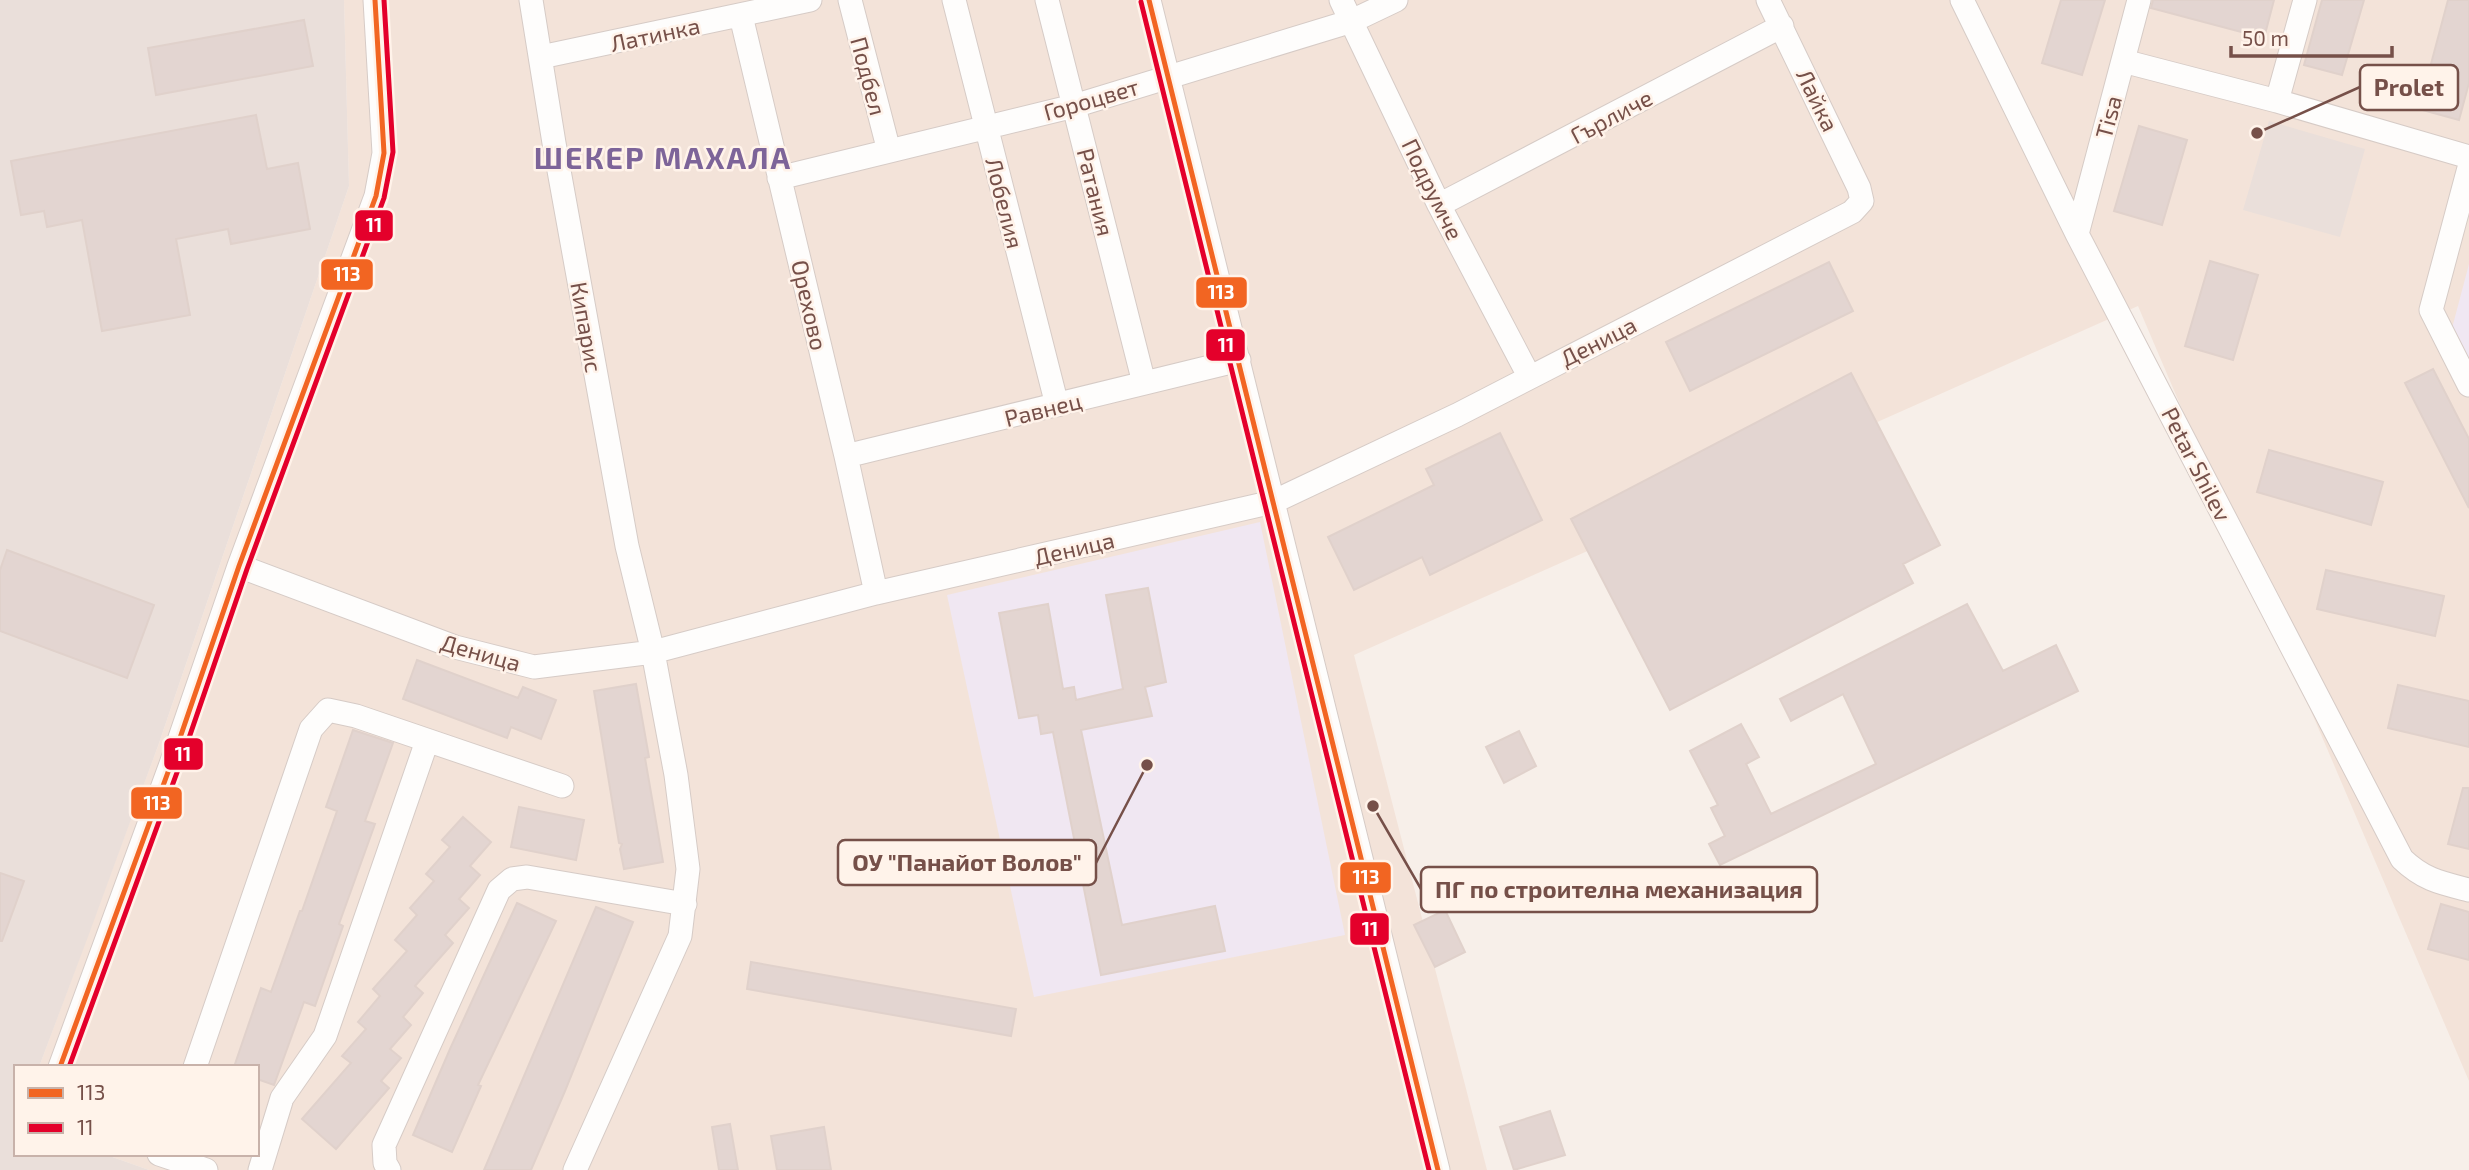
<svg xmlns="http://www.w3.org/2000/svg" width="2469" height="1170" viewBox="0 0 2469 1170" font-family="'Exo 2',sans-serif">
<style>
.residential{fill:#f3e3d9}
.industrial{fill:#eadfda}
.education{fill:#f0e7f2}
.building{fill:#e3d5d1;stroke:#e0d1cb;stroke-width:2}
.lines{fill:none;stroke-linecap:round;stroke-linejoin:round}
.street-casing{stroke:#d6cbc6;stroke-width:25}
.street{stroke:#fefdfc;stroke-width:23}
.bus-1-casing{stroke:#fff3ea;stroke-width:10}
.bus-2-casing{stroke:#fff3ea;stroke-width:10}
.bus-1{stroke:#f26522;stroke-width:5}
.bus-2{stroke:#e4002b;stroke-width:5}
.labels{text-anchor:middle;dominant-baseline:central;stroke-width:5;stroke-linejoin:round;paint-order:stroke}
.street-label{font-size:23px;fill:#765049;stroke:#fff3ea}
.district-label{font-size:30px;font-weight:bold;letter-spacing:2px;fill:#7d6499;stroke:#fff3ea}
.leader{fill:none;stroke:#765049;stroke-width:2.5}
.callout-dot{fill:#765049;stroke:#fff3ea;stroke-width:2.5}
.callout{fill:#fff3ea;stroke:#765049;stroke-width:2.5}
.callout-label{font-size:24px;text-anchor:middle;font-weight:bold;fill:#765049}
.line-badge{stroke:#fff3ea;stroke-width:2.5}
.badge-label{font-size:19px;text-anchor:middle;font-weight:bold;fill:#fff}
</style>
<rect width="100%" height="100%" fill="#f7efe9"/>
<path class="residential" d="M 344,0 L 2469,0 L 2469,1081 L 2138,306 L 1354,655 L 1487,1170 L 149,1170 L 104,1154 L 257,1154 L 257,1067 L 39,1067 L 158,746 L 349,186 Z"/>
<path class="industrial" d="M 0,0 L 344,0 L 349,186 L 158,746 L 89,934 L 39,1067 L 16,1067 L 16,1154 L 104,1154 L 149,1170 L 0,1170 Z
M 2269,121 L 2365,149 L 2340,237 L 2243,210 Z"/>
<path class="education" d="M 2469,264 L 2469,368 L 2451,332 Z
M 1260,522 L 1345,935 L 1034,997 L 947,595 Z"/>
<path class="building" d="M 2061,0 L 2105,0 L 2082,75 L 2042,63 Z
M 2153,0 L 2274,0 L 2264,38 L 2151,8 Z
M 2322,0 L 2364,0 L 2342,75 L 2304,65 Z
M 2448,0 L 2469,0 L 2469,83 L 2459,120 L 2419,109 Z
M 304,20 L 313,66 L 156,95 L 148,48 Z
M 256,115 L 267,169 L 298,163 L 310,229 L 231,244 L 228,229 L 176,239 L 190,315 L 102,331 L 82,220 L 47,227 L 44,211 L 21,215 L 11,161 Z
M 2139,126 L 2187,140 L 2162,225 L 2114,211 Z
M 2210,261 L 2258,275 L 2233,360 L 2185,346 Z
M 1829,262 L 1853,311 L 1690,391 L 1666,342 Z
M 2433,369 L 2469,439 L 2469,508 L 2405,383 Z
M 1851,373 L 1940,545 L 1903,564 L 1913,583 L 1670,710 L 1571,519 Z
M 1500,433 L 1542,520 L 1430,575 L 1422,557 L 1354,590 L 1328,537 L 1434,485 L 1426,469 Z
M 2269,450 L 2383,482 L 2371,525 L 2257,492 Z
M 7,550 L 154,605 L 127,678 L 0,631 L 0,570 Z
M 2326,570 L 2444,596 L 2435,636 L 2317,609 Z
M 1148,588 L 1166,682 L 1145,687 L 1152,716 L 1081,730 L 1122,925 L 1215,906 L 1225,951 L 1101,975 L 1053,732 L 1041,734 L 1038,715 L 1019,718 L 999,613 L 1048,604 L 1063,689 L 1074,687 L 1076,700 L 1123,689 L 1106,595 Z
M 1967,604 L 2003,671 L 2056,645 L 2078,691 L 1720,865 L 1709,844 L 1725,836 L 1711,808 L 1718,805 L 1690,751 L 1741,724 L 1759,757 L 1746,764 L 1771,814 L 1876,764 L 1843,694 L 1791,721 L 1780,699 Z
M 417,660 L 518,698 L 523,687 L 556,700 L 541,739 L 511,727 L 507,738 L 403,699 Z
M 636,684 L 649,757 L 645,758 L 663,862 L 624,869 L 620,849 L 622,844 L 619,843 L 594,691 Z
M 2398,685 L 2469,701 L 2469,747 L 2388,728 Z
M 353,730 L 393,743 L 365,821 L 375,824 L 339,924 L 343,926 L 315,1006 L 304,1002 L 274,1085 L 257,1079 L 257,1067 L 234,1067 L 261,988 L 271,992 L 300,911 L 302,911 L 337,811 L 326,807 Z
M 1519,731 L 1536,766 L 1504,783 L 1486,747 Z
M 2463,788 L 2469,788 L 2469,849 L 2448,844 Z
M 519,807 L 584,820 L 576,860 L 511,847 Z
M 463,817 L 491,842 L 470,866 L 480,875 L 459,899 L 469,908 L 445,935 L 453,943 L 415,986 L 423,993 L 403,1017 L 411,1025 L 390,1049 L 401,1058 L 381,1081 L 389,1088 L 336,1149 L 302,1119 L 351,1063 L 342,1056 L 366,1029 L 358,1022 L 380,996 L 373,989 L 407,951 L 395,940 L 417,915 L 410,908 L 434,881 L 426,874 L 450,847 L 442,840 Z
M 0,873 L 24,881 L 2,941 L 0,941 Z
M 517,903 L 556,921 L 478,1085 L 481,1086 L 452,1152 L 413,1135 L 450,1049 Z
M 2441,904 L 2469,912 L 2469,960 L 2428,949 Z
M 596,907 L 633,922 L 565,1091 L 531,1170 L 484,1170 Z
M 1445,910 L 1465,952 L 1435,967 L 1414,925 Z
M 751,962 L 1016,1009 L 1011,1036 L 747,989 Z
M 1550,1111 L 1565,1155 L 1514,1170 L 1500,1127 Z
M 730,1124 L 738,1170 L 719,1170 L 712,1127 Z
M 824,1127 L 831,1170 L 777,1170 L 771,1136 Z"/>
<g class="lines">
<g class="street-casing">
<path id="street" d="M 531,0 L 554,143 L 627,546 L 653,652 L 676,775 L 688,869 L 680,936 L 575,1170
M 850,0 L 889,151
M 954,0 L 1057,405
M 1047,0 L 1144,383
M 1149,0 L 1438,1170
M 1341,0 L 1439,205 L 1529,376
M 1962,0 L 2077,234 L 2402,859 C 2424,880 2441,883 2469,890
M 741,16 L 846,456 L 876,593
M 541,57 L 810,0
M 2123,61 L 2277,101 L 2469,157
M 2277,101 L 2305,0
M 2469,168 L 2431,310 L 2469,385
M 779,178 L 1074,106 L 1352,21 L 1396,0
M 1439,205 L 1782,26
M 2077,234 L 2139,0
M 846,456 L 1239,360
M 239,566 L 455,647 L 534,667 L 653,652 L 876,593 L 1273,502 L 1457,415 L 1852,212 L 1862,201 L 1859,188 L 1768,0
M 60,1067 L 171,764 L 239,566 L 376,196 L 384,153 L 375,0
M 195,1067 L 311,729 L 328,710 L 356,716 L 562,786
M 159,1154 L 206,1170
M 260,1170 L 282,1098 L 325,1036 L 427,741
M 389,1170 L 385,1163 L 384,1145 L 499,890 L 512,879 L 527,877 L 685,904"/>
</g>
<use href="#street" class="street"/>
<g class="bus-1-casing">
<path id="bus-1" d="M 1149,0 L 1438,1170
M 60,1067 L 171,764 L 239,566 L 376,196 L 384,153 L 375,0"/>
</g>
<g class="bus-2-casing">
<path id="bus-2" d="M 1141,2 L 1429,1170
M 69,1067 L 179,767 L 247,569 L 384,198 L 393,152 L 384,0"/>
</g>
<use href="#bus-1" class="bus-1"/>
<use href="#bus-2" class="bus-2"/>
</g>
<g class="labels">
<g class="street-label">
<text transform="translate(655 34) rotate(-12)">Латинка</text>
<text transform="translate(869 76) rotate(75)">Подбел</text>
<text transform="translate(1091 99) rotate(-16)">Гороцвет</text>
<text transform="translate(1818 100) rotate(64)">Лайка</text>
<text transform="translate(1611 116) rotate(-28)">Гърличе</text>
<text transform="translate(2108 117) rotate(-75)">Tisa</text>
<text transform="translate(1433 189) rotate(64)">Подрумче</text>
<text transform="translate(1096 192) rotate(76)">Ратания</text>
<text transform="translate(1005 203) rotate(76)">Лобелия</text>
<text transform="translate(810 305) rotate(77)">Орехово</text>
<text transform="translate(587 327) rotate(80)">Кипарис</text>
<text transform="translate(1598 341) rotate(-27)">Деница</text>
<text transform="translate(1043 409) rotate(-14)">Равнец</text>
<text transform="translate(2197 464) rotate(63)">Petar Shilev</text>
<text transform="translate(1074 548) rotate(-13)">Деница</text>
<text transform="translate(481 652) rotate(16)">Деница</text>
</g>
<g class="district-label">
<text x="663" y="157">ШЕКЕР МАХАЛА</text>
</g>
</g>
<path class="leader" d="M2257 133L2360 87M1147 765L1096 863M1373 806L1421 889"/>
<g class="callout-dot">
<circle cx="2257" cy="133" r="7"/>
<circle cx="1147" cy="765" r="7"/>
<circle cx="1373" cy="806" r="7"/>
</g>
<g class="callout">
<rect x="2360" y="65" width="98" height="45" rx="7"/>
<rect x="838" y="840" width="258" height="45" rx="7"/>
<rect x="1421" y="867" width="396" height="45" rx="7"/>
</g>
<g class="callout-label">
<text x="2409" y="96">Prolet</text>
<text x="967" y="871">ОУ "Панайот Волов"</text>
<text x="1619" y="898">ПГ по строителна механизация</text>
</g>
<g class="line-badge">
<rect x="354" y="209" width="40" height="33" rx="7" fill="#e4002b"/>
<rect x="320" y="258" width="54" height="33" rx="7" fill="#f26522"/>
<rect x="1195" y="276" width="53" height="33" rx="7" fill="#f26522"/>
<rect x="1205" y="328" width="41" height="34" rx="7" fill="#e4002b"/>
<rect x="163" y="737" width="41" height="34" rx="7" fill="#e4002b"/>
<rect x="130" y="786" width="53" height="34" rx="7" fill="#f26522"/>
<rect x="1339" y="861" width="53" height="33" rx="7" fill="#f26522"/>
<rect x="1349" y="912" width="41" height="34" rx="7" fill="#e4002b"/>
</g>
<g class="badge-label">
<text x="374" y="232">11</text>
<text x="347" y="281">113</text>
<text x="1221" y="299">113</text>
<text x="1226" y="352">11</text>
<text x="183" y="761">11</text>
<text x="157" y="810">113</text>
<text x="1366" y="884">113</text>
<text x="1370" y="936">11</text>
</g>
<rect x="14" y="1065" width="245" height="91" fill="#fff3ea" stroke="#c8b2aa" stroke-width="2"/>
<rect x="28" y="1088" width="35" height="10" fill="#f26522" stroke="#c8b2aa" stroke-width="2"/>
<text x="77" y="1100" font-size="21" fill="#765049">113</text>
<rect x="28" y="1123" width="35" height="10" fill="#e4002b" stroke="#c8b2aa" stroke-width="2"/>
<text x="77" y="1135" font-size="21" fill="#765049">11</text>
<path d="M2231 46v10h161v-10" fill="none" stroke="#765049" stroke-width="3.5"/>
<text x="2242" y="46" font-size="21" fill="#765049" stroke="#fff3ea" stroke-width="5" paint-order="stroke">50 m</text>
</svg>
